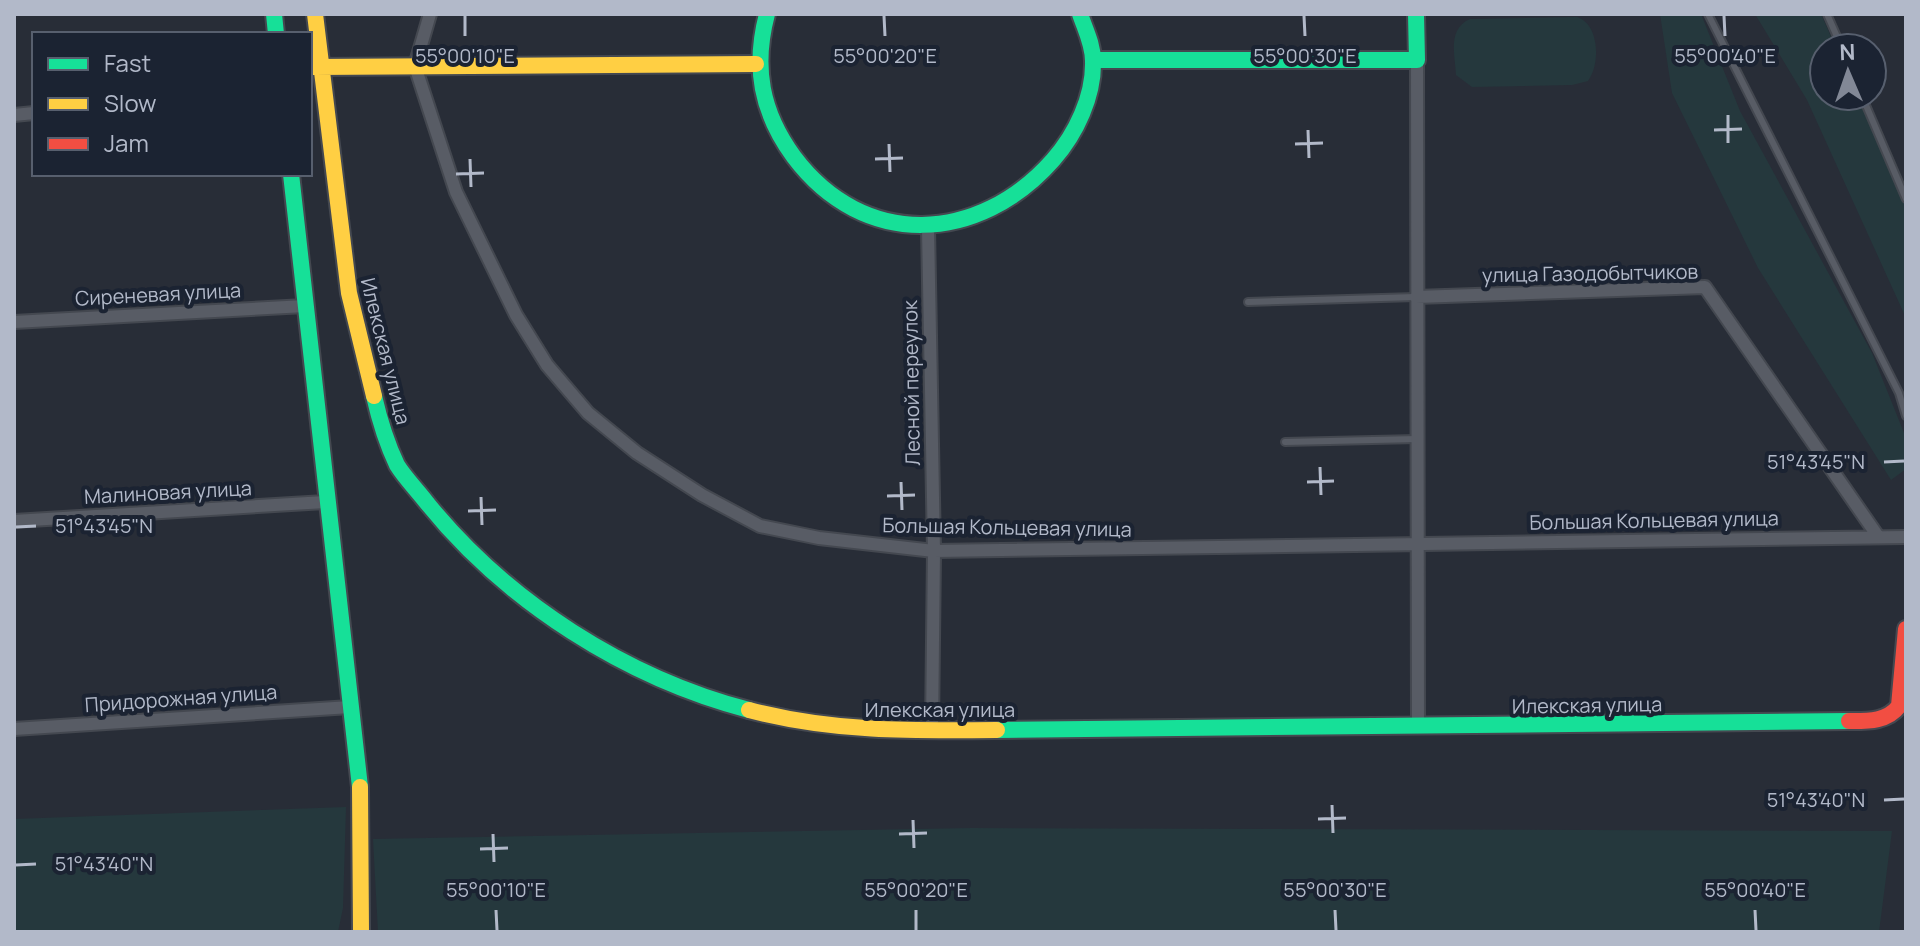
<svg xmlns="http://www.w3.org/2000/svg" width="1920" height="946" viewBox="0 0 1920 946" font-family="Manrope,sans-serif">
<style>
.green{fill:#25383d}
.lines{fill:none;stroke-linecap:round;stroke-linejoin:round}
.lane-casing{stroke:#444850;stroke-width:10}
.street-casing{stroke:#444850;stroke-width:16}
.fast-casing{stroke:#444850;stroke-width:20}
.slow-casing{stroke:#444850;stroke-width:20}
.jam-casing{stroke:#444850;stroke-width:20}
.lane{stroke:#585c65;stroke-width:6}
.street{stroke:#585c65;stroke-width:12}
.fast{stroke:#16e098;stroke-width:16}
.slow{stroke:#ffcf43;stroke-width:16}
.jam{stroke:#f24e42;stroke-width:16}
.ticks{fill:none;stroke:#b2b9c9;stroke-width:3}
.labels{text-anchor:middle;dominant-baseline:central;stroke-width:8;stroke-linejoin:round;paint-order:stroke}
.street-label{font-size:20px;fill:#b2b9c9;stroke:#1b2332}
.ticks-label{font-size:20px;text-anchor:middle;fill:#b2b9c9;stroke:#1b2332;stroke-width:8;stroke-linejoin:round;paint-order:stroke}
</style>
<rect width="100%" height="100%" fill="#282d37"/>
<path class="green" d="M 1660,14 L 1701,14 L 1740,111 L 1872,353 L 1906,438 L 1906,469 L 1891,480 L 1758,268 L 1672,93 Z
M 1755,14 L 1821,14 L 1836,48 L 1824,48 L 1824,96 L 1857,96 L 1906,207 L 1906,318 L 1807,100 Z
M 1577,17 C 1599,24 1601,63 1588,81 L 1572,85 L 1472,87 L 1456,75 C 1455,55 1447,29 1470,19 Z
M 346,807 L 343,908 L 338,932 L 14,932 L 14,819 Z
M 972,828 L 1892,831 L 1879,932 L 378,932 L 373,839 Z"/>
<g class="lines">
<g class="lane-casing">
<path id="lane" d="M 1708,14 L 1899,393 L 1906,416
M 1827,14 L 1842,48
M 1862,96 L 1906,199
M 1248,302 L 1416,297
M 1285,442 L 1417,439"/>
</g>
<g class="street-casing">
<path id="street" d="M 430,14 L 415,66 L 456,192 L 516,315 L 547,365 L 588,413 L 637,453 L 702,495 L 760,526 L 819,538 L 934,551 L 1906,537
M 1417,60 L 1418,727
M 14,115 L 34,113
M 928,228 L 934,551 L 932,730
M 1416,297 L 1705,287 L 1877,535
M 14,322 L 305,306
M 14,521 L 325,502
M 14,729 L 350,707"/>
</g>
<g class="fast-casing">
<path id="fast" d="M 274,14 L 276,34
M 767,14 C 753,67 761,112 794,157 C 864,250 979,244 1053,160 C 1076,134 1094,96 1093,61 C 1093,44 1085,29 1080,14
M 1093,60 L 1417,60 L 1416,14
M 291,174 L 360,787
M 374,396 C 379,418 387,444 397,465 C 405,478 418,491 427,503 C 507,602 626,678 749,710
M 997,730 L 1849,721"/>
</g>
<g class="slow-casing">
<path id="slow" d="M 315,14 L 349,293 L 374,396
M 313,67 L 756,64
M 749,710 C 833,732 911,731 997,730
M 360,787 L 361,932"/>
</g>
<g class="jam-casing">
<path id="jam" d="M 1849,721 C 1867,721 1887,722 1899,706 L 1906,629"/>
</g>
<use href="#lane" class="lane"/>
<use href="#street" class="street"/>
<use href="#fast" class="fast"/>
<use href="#slow" class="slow"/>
<use href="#jam" class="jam"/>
</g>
<path class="ticks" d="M 465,16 L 465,36M 884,16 L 885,36M 1304,16 L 1305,36M 1724,16 L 1725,36M 1728,115 L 1728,143M 1308,130 L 1309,158M 1714,130 L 1742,129M 889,144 L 890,172M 1295,144 L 1323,143M 470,159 L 471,187M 875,159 L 903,158M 456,174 L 484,173M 1884,462 L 1904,461M 1320,467 L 1321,495M 901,482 L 902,510M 1307,482 L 1334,481M 887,496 L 915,495M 481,497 L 482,525M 468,511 L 496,510M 16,527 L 36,526M 1884,800 L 1904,799M 1332,805 L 1333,833M 1318,819 L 1346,818M 913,820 L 914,848M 493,834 L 494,862M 899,834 L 927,833M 480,849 L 508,848M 16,865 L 36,864M 496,910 L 497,930M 916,910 L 916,930M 1335,910 L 1336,930M 1755,910 L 1756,930"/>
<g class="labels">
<g class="street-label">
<text transform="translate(1590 273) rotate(-1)">улица Газодобытчиков</text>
<text transform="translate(158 294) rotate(-3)">Сиреневая улица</text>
<text transform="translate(386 351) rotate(76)">Илекская улица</text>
<text transform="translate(911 383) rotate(-91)">Лесной переулок</text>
<text transform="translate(168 492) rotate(-3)">Малиновая улица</text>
<text transform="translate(1654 520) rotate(-1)">Большая Кольцевая улица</text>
<text transform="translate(1007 527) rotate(1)">Большая Кольцевая улица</text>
<text transform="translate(181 698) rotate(-4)">Придорожная улица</text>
<text transform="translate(1587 705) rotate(-1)">Илекская улица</text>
<text x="940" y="709">Илекская улица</text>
</g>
</g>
<g class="ticks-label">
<text x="465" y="63">55°00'10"E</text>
<text x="885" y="63">55°00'20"E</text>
<text x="1305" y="63">55°00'30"E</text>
<text x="1725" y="63">55°00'40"E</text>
<text x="1816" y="469">51°43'45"N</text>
<text x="104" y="533">51°43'45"N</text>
<text x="1816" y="807">51°43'40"N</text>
<text x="104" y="871">51°43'40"N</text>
<text x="496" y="897">55°00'10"E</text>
<text x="916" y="897">55°00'20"E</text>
<text x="1335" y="897">55°00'30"E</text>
<text x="1755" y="897">55°00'40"E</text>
</g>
<rect width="1920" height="946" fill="none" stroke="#b2b9c9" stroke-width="32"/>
<rect x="32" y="32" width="280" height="144" fill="#1b2332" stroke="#575f6e" stroke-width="2"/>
<rect x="48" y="58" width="40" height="12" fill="#16e098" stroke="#575f6e" stroke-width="2"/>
<text x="104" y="72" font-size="24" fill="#b2b9c9">Fast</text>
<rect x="48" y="98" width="40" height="12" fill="#ffcf43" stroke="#575f6e" stroke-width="2"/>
<text x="104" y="112" font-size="24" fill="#b2b9c9">Slow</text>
<rect x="48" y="138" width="40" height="12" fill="#f24e42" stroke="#575f6e" stroke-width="2"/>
<text x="104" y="152" font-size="24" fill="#b2b9c9">Jam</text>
<g transform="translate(1848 72) rotate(358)"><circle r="38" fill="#1b2332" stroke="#575f6e" stroke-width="2"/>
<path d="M0-6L14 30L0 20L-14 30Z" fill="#828896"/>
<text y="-12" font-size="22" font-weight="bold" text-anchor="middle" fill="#b2b9c9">N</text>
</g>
</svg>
